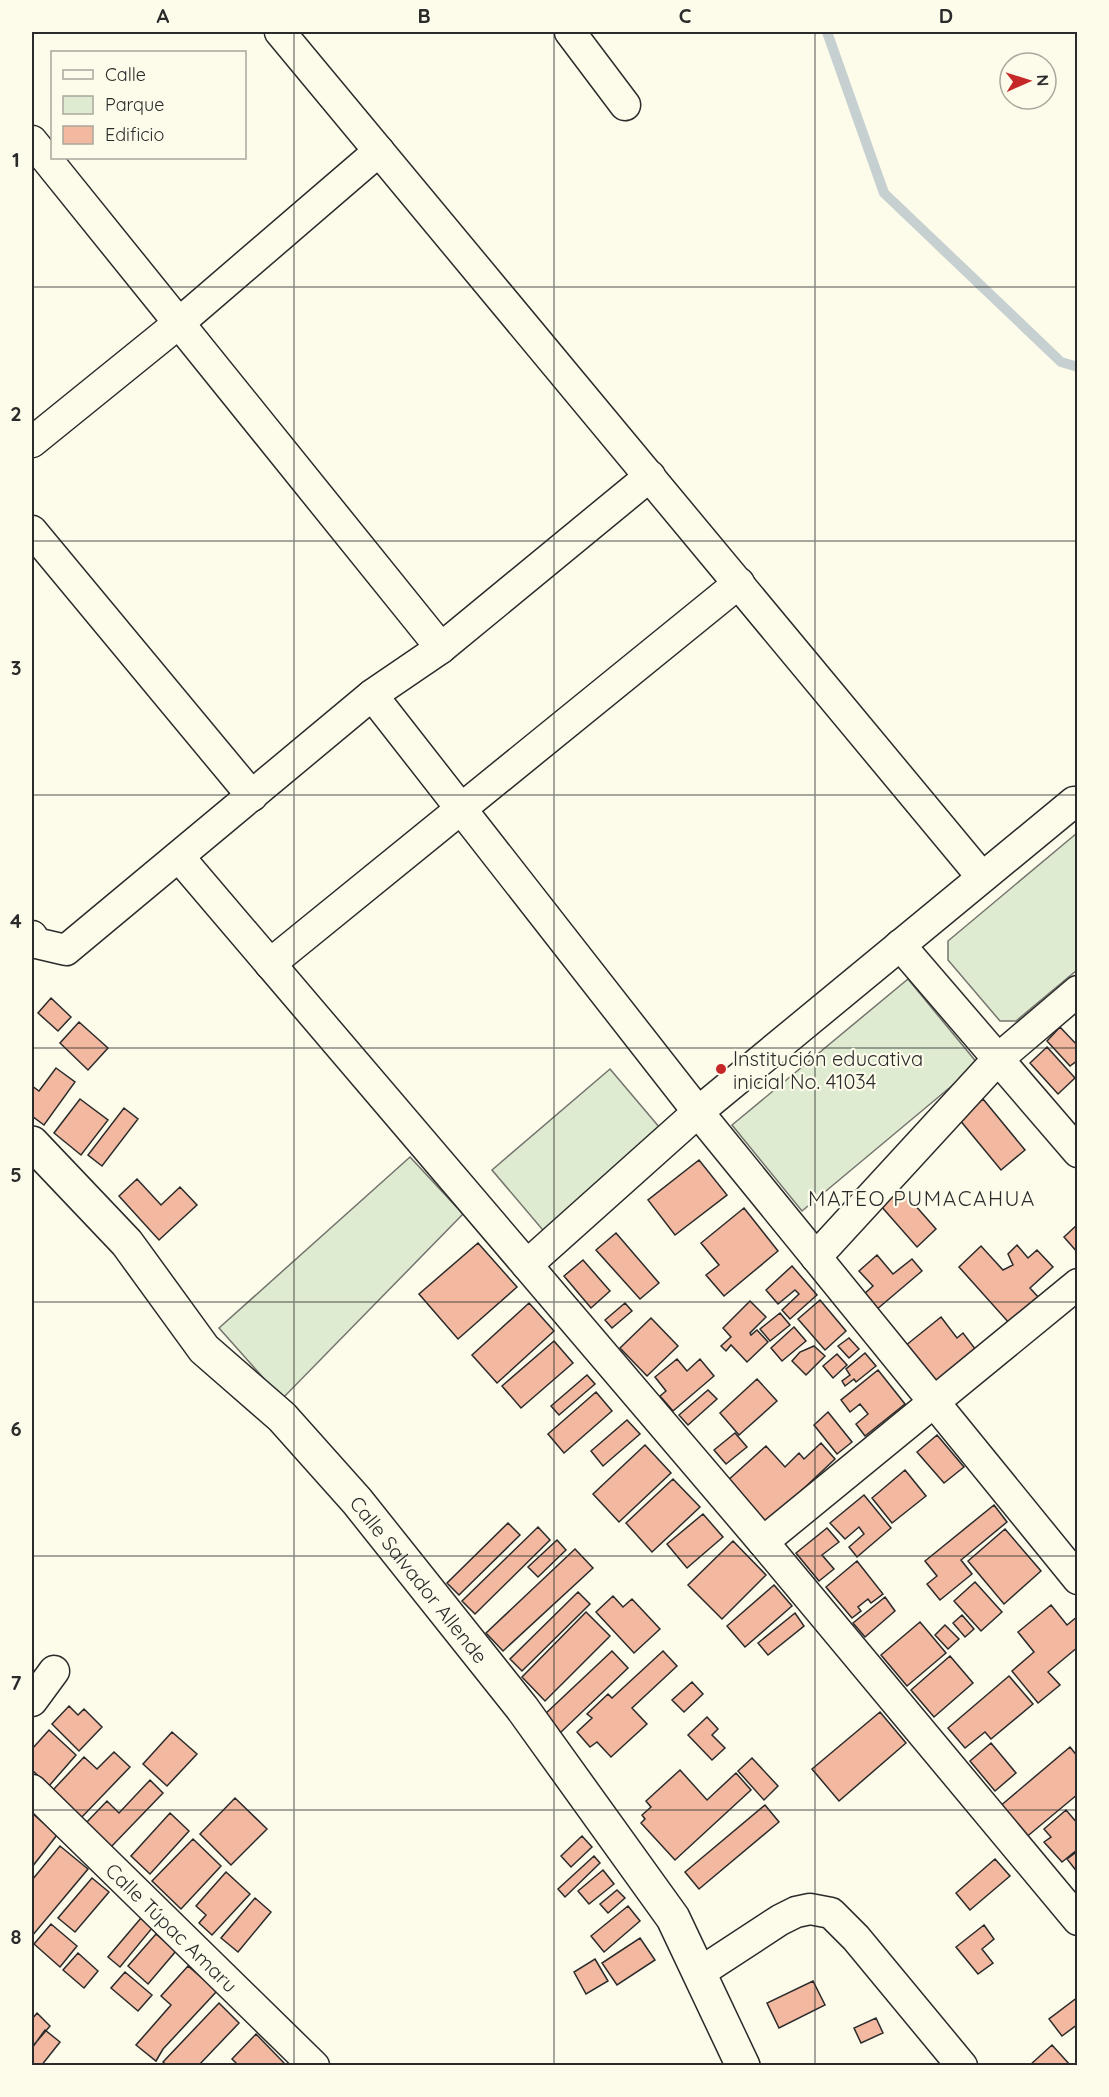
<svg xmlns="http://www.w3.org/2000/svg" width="1109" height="2097" viewBox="0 0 1109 2097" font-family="Quicksand,sans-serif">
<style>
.green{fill:#deebd1;stroke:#74746e;stroke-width:1.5}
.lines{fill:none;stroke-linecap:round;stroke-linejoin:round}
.stream{stroke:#c7d0d0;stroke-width:10}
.building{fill:#f2b8a0;stroke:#2b2b2b;stroke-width:1.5}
.street-casing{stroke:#2b2b2b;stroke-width:33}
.secondary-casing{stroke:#2b2b2b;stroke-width:36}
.street{stroke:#fdfbea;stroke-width:30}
.secondary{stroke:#fdfbea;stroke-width:33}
.grid{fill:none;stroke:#2b2b2b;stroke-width:1.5;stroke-opacity:0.55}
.poi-dot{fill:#c62828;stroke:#fdfbea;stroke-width:2}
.labels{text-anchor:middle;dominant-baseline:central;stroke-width:4.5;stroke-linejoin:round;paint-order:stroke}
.poi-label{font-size:20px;fill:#2b2b2b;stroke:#fdfbea;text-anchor:start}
.street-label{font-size:20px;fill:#2b2b2b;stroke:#fdfbea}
.neighbourhood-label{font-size:21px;letter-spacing:1.5px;fill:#2b2b2b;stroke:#fdfbea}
.neatline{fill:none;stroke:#2b2b2b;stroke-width:2}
.grid-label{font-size:20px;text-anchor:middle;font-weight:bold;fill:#2b2b2b}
</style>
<rect width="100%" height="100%" fill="#fdfbea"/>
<path class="green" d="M 1077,833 L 1077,970 L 1016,1021 L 1000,1021 L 948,960 L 948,941 Z
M 908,979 L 978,1064 L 802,1211 L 732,1125 Z
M 610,1069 L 671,1141 L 553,1242 L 492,1170 Z
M 410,1157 L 463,1214 L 282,1399 L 219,1328 Z"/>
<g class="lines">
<path class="stream" d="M 827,32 L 884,193 L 1061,362 L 1078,367"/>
</g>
<path class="building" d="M 51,998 L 71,1017 L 58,1031 L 38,1013 Z
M 79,1022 L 108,1048 L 88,1070 L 60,1043 Z
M 1060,1027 L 1078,1046 L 1078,1060 L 1070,1066 L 1047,1041 Z
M 1047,1047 L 1075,1078 L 1058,1094 L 1030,1063 Z
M 56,1068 L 75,1082 L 44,1125 L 32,1116 L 32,1086 L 39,1091 Z
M 80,1099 L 108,1120 L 81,1155 L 54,1133 Z
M 983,1099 L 1025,1150 L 1001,1170 L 959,1119 Z
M 124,1108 L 138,1119 L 102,1166 L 88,1155 Z
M 699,1160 L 727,1195 L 675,1235 L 648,1200 Z
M 137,1179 L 161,1205 L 180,1187 L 197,1205 L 159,1240 L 119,1196 Z
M 892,1179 L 936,1229 L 917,1247 L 873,1197 Z
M 744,1208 L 778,1251 L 724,1296 L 706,1275 L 719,1265 L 701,1243 Z
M 1078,1224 L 1078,1253 L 1064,1237 Z
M 616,1233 L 659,1283 L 640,1299 L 596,1250 Z
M 478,1243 L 517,1287 L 458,1339 L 419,1294 Z
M 1017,1245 L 1028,1258 L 1037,1250 L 1053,1267 L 1030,1288 L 1039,1298 L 1010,1324 L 959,1267 L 981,1246 L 1003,1270 L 1013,1265 L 1008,1254 Z
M 877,1255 L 893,1274 L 912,1259 L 922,1271 L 876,1310 L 863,1295 L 873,1286 L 859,1271 Z
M 583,1260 L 610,1291 L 591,1308 L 564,1276 Z
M 792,1266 L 817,1295 L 790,1319 L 782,1310 L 799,1294 L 795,1290 L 778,1304 L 766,1290 Z
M 820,1300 L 846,1331 L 825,1350 L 798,1319 Z
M 750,1301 L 766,1317 L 750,1333 L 751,1335 L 757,1330 L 768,1342 L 747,1362 L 731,1345 L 726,1351 L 721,1346 L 731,1337 L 723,1328 Z
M 529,1303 L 554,1331 L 497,1383 L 472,1355 Z
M 625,1303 L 632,1311 L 612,1328 L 605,1320 Z
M 780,1313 L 790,1325 L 770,1341 L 760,1329 Z
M 941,1317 L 957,1338 L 963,1333 L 976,1350 L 935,1383 L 905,1346 Z
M 651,1318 L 678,1346 L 647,1376 L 620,1348 Z
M 794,1327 L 806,1341 L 782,1361 L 771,1348 Z
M 849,1338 L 859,1349 L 849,1358 L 838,1346 Z
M 554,1341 L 573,1363 L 521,1408 L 502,1386 Z
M 814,1346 L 825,1356 L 806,1375 L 792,1361 L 800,1352 Z
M 865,1353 L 876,1366 L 856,1382 L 854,1379 L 845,1386 L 842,1381 L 850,1375 L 846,1369 Z
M 837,1354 L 847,1365 L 833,1378 L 823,1366 Z
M 677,1359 L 687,1371 L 700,1359 L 714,1376 L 673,1411 L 660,1396 L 666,1391 L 655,1377 Z
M 878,1370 L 905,1404 L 865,1436 L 856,1424 L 868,1414 L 860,1404 L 850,1412 L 841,1400 Z
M 587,1375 L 595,1384 L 559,1415 L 551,1406 Z
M 757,1379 L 777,1401 L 739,1435 L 720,1413 Z
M 708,1390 L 717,1399 L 688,1425 L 679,1415 Z
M 596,1392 L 612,1411 L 564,1453 L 548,1434 Z
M 828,1412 L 852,1442 L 837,1454 L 814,1425 Z
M 627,1420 L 640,1434 L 603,1466 L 591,1451 Z
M 735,1433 L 747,1447 L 726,1464 L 714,1450 Z
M 937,1435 L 964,1467 L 944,1483 L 917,1452 Z
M 821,1443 L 835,1459 L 765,1525 L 726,1482 L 766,1446 L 785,1467 L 799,1453 L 804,1459 Z
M 645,1445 L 671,1473 L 619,1522 L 593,1494 Z
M 905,1470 L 926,1496 L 892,1523 L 872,1498 Z
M 673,1479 L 700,1507 L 652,1552 L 626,1523 Z
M 864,1495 L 891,1528 L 857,1557 L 849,1547 L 864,1534 L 859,1527 L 845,1539 L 830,1523 Z
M 994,1505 L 1007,1522 L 961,1560 L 972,1574 L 940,1600 L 927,1584 L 937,1576 L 925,1561 Z
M 703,1514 L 723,1537 L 687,1568 L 667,1544 Z
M 508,1523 L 520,1535 L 459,1595 L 447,1583 Z
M 538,1527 L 550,1540 L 475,1614 L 462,1601 Z
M 827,1528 L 839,1542 L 822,1555 L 834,1569 L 819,1581 L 796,1553 Z
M 1005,1529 L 1041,1571 L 1004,1604 L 968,1561 Z
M 557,1540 L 566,1550 L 538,1577 L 528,1567 Z
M 733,1541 L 766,1575 L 722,1619 L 688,1585 Z
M 575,1549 L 593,1568 L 503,1651 L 486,1633 Z
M 857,1561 L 883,1594 L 871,1603 L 868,1599 L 858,1607 L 861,1611 L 852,1618 L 826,1587 Z
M 975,1582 L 1002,1612 L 981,1631 L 954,1601 Z
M 774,1585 L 792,1606 L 745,1647 L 727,1626 Z
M 578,1592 L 590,1604 L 522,1671 L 510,1659 Z
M 613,1596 L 623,1607 L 632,1599 L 660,1629 L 634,1653 L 596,1612 Z
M 885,1597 L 895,1611 L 865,1637 L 853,1623 Z
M 1051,1605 L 1067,1625 L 1078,1616 L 1078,1647 L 1048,1672 L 1060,1685 L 1038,1703 L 1012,1671 L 1034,1652 L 1018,1632 Z
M 586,1612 L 610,1636 L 545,1701 L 522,1677 Z
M 795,1613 L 804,1626 L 768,1655 L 758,1643 Z
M 962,1615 L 974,1629 L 965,1637 L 953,1623 Z
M 920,1622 L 946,1653 L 907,1686 L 881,1655 Z
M 945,1625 L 959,1639 L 948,1649 L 935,1635 Z
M 612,1651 L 628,1668 L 560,1733 L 544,1715 Z
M 663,1651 L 677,1666 L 632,1708 L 647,1724 L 611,1757 L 597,1742 L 590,1747 L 577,1732 L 592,1718 L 587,1714 L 608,1694 L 612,1698 Z
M 950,1656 L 973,1683 L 934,1717 L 911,1690 Z
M 1009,1676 L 1033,1704 L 991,1739 L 985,1732 L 965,1748 L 948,1728 Z
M 692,1682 L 703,1694 L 684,1712 L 672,1700 Z
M 69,1706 L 78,1715 L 84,1709 L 102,1727 L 79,1751 L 52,1724 Z
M 880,1712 L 906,1743 L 839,1801 L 812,1769 Z
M 707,1717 L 718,1729 L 712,1735 L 725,1748 L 712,1760 L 688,1735 Z
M 49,1730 L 76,1755 L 49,1786 L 32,1770 L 32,1749 Z
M 172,1732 L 197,1754 L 167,1786 L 143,1764 Z
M 991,1743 L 1016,1773 L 995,1791 L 970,1761 Z
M 1070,1747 L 1078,1757 L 1078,1794 L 1024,1839 L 999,1807 Z
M 114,1752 L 130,1767 L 81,1818 L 53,1790 L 84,1757 L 97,1769 Z
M 752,1758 L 778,1786 L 764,1800 L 738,1771 Z
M 680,1770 L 707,1800 L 736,1773 L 751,1790 L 675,1860 L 641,1823 L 645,1819 L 642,1815 L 651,1807 L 646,1801 Z
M 150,1780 L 163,1793 L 110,1848 L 85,1824 L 107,1801 L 119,1813 Z
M 235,1798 L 267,1829 L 231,1865 L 200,1834 Z
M 765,1805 L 779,1822 L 699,1889 L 685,1872 Z
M 1066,1810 L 1078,1824 L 1078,1849 L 1062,1862 L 1044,1842 L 1051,1837 L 1044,1829 Z
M 32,1813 L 57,1835 L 32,1867 Z
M 170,1813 L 189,1831 L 150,1874 L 131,1856 Z
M 582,1836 L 592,1847 L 571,1867 L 561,1856 Z
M 193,1839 L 221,1866 L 181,1909 L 152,1881 Z
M 60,1846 L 88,1869 L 32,1936 L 32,1880 Z
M 1078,1851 L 1078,1873 L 1067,1859 Z
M 594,1856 L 600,1863 L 565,1897 L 558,1889 Z
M 995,1859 L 1010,1876 L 970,1910 L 956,1893 Z
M 603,1870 L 614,1884 L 589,1904 L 578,1891 Z
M 226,1872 L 250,1894 L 212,1935 L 199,1923 L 206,1915 L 196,1906 Z
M 92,1878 L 109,1892 L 75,1932 L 58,1918 Z
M 617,1890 L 625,1898 L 608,1913 L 600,1904 Z
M 255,1898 L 271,1912 L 238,1952 L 221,1938 Z
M 628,1906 L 640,1921 L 604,1952 L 591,1936 Z
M 141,1918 L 153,1927 L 120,1967 L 108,1957 Z
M 51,1924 L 77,1946 L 60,1967 L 34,1944 Z
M 984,1925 L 994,1939 L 982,1949 L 993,1963 L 978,1974 L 956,1947 Z
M 156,1934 L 176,1951 L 148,1984 L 128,1966 Z
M 640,1938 L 655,1960 L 617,1985 L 602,1963 Z
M 78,1953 L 98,1971 L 84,1988 L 63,1970 Z
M 595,1959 L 608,1981 L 586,1994 L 574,1972 Z
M 188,1966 L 217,1991 L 163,2049 L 156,2061 L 136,2045 L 171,2005 L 161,1996 Z
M 125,1972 L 152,1995 L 138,2011 L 111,1988 Z
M 813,1981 L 825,2005 L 779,2028 L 767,2003 Z
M 1078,1997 L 1078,2024 L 1062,2036 L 1049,2019 Z
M 219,2003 L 239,2023 L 198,2066 L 168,2066 L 163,2062 Z
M 37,2013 L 50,2026 L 32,2047 L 32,2019 Z
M 876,2018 L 883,2033 L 861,2043 L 854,2028 Z
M 45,2030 L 60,2042 L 41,2066 L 32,2066 L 32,2048 Z
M 256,2034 L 286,2065 L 286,2066 L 239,2066 L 232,2059 Z
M 1052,2045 L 1071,2066 L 1030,2066 L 1030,2065 Z"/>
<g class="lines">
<g class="street-casing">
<g id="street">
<path d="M 280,32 L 982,877"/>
<path d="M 570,32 L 625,105"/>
<path d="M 32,141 L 441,648"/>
<path d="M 32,442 L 179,323 L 379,151"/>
<path d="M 32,531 L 252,796"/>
<path d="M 372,695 L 698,1112 L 1078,1579"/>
<path d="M 179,857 L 763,1542 L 1078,1920"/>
<path d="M 32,936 L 36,943 L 66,950 L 372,695 L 441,648 L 650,476"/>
<path d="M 900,945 L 1078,1152"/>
<path d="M 270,964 L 739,583"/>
<path d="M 816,1257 L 998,1059 L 1078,991"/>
<path d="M 527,1265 L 698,1112 L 1074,802"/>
<path d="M 763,1542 L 1078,1284"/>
<path d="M 32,1701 L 54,1671"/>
<path id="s1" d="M 32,1790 L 314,2066"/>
<path d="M 699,1973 L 780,1920 L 796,1912 L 810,1909 L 831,1913 L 856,1938 L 962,2066"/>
</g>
</g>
<g class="secondary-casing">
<g id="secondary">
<path id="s2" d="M 32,1143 L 127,1243 L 204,1349 L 282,1417 L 357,1501 L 522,1708 L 673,1918 L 743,2066"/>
</g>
</g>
<use href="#street" class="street"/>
<use href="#secondary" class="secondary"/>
</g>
<path class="grid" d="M 294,32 L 294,2066M 554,32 L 554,2066M 815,32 L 815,2066M 32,287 L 1078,287M 32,541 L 1078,541M 32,795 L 1078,795M 32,1048 L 1078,1048M 32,1302 L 1078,1302M 32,1556 L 1078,1556M 32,1810 L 1078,1810"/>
<circle class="poi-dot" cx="721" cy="1069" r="6"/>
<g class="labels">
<g class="poi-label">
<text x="733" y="1058">Institución educativa<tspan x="733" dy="23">inicial No. 41034</tspan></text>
</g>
<g class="street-label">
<text stroke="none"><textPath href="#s2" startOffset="585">Calle Salvador Allende</textPath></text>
<text stroke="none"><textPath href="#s1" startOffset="196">Calle Túpac Amaru</textPath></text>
</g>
<g class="neighbourhood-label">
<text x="922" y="1198">MATEO PUMACAHUA</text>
</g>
</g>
<rect width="1109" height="2097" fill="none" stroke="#fdfbea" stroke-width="66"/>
<rect x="51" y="51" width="195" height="108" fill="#fdfbea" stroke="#a9a89e" stroke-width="1.5"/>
<rect x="63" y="70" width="30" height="9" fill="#fdfbea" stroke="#a9a89e" stroke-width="1.5"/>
<text x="105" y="81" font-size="18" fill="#2b2b2b">Calle</text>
<rect x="63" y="96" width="30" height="18" fill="#deebd1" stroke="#a9a89e" stroke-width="1.5"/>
<text x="105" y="111" font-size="18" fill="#2b2b2b">Parque</text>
<rect x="63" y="126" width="30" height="18" fill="#f2b8a0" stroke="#a9a89e" stroke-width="1.5"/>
<text x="105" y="141" font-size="18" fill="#2b2b2b">Edificio</text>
<g transform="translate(1028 81) rotate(87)"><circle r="28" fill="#fdfbea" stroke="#a9a89e" stroke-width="1.5"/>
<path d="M0-4.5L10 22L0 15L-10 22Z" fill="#c62828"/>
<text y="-9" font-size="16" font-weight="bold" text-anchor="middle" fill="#2b2b2b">N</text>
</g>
<rect x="33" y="33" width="1043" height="2031" class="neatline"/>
<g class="grid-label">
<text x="163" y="23">A</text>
<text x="424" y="23">B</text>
<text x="685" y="23">C</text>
<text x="946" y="23">D</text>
<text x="16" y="167">1</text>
<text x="16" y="421">2</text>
<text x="16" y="675">3</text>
<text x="16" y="928">4</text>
<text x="16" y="1182">5</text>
<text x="16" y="1436">6</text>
<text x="16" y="1690">7</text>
<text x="16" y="1944">8</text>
</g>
</svg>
